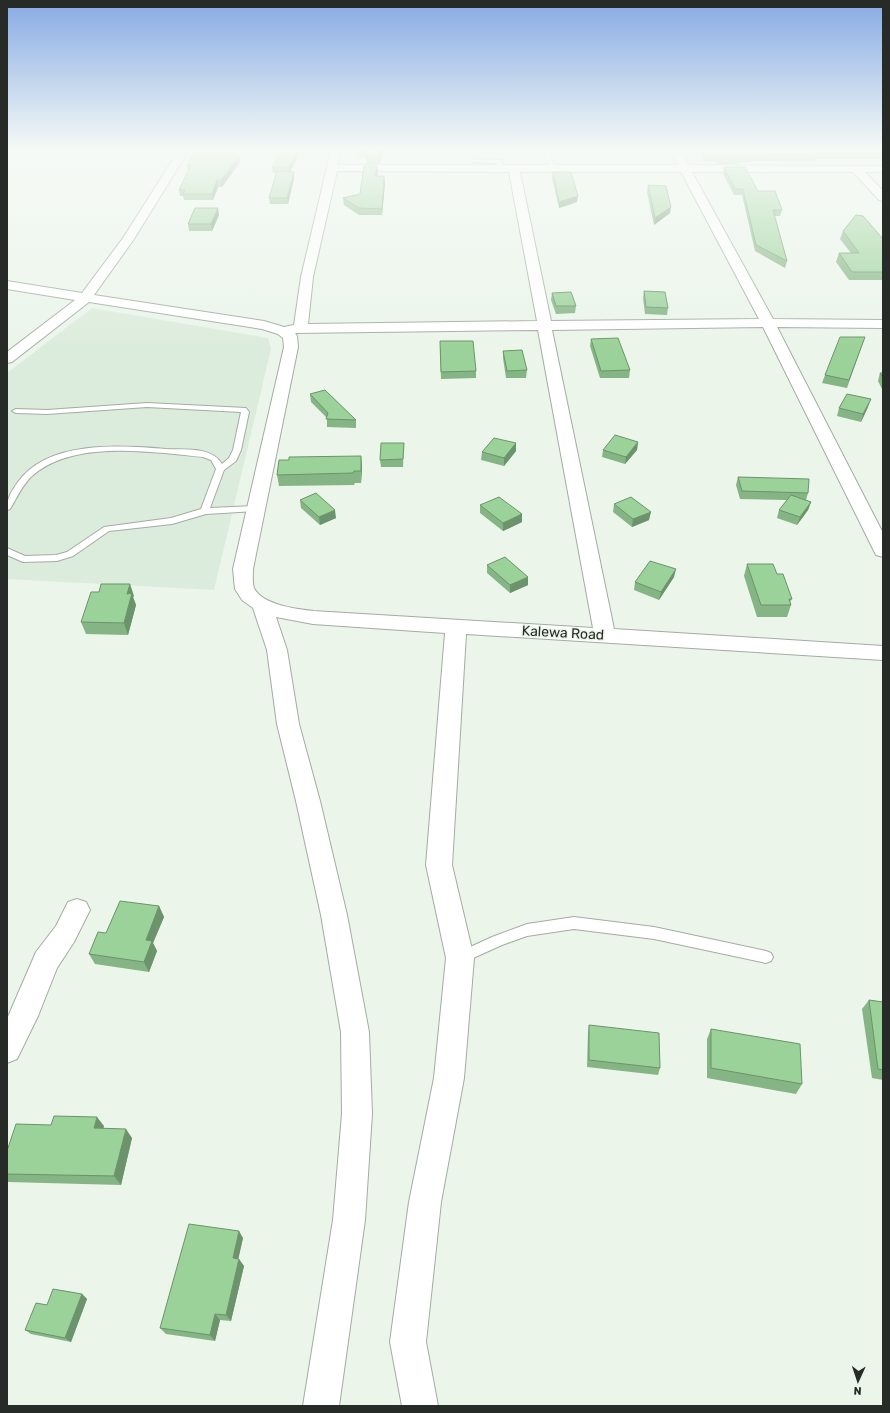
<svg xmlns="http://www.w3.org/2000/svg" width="890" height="1413" viewBox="0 0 890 1413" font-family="Rubik,sans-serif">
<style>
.built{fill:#dcecdc}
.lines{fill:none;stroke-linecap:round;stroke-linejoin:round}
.lane-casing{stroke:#a3aca3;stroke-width:2}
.street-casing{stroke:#a3aca3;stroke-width:2}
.lane{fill:#fff;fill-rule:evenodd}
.street{fill:#fff;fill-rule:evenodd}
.wall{fill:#85b584}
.shaded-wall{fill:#6c936b}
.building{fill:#9bd299;stroke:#6c936b}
.labels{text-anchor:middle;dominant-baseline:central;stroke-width:3;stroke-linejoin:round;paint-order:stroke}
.street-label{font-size:14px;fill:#272b27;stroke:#ebf5ea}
</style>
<rect width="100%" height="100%" fill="#ebf5ea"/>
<path class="built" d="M 92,308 L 268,338 L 271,349 L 214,590 L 7,579 L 7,373 Z"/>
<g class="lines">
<g class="lane-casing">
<path id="lane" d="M 544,150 L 549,150 L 556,170 L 551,169 Z
M 475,159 L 501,160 L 504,169 L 499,170 L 497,163 L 473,162 L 472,161 Z
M 147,403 L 246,408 L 249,412 L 241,450 L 236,461 L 224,470 L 210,508 L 255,506 L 258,507 L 259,509 L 258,511 L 206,514 L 172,524 L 109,531 L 73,556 L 57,561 L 23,562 L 7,555 L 7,548 L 25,556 L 56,555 L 67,552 L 104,527 L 171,518 L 201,509 L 216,469 L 211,460 L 203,457 C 152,452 73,439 32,476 C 22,485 17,498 10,509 L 7,510 C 7,498 11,492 18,482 C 48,440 120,445 166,449 C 183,450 212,446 222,464 L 229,458 L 233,450 L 241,412 L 147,407 L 47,414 L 16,413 L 12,411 L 16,409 L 47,410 Z
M 574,917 L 654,927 L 766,951 L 771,953 L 773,957 L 771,961 L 766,963 L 654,939 L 574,929 L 527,936 L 502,945 L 460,964 L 455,962 L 453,958 L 455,954 L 492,937 L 527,924 Z"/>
</g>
<g class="street-casing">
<path id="street" d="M 179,150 L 189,150 L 134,239 L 94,295 L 264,321 L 284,327 L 294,325 L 301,277 L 331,150 L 341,150 L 338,165 L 678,165 L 670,150 L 680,150 L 689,165 L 883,166 L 883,172 L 865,172 L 883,191 L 883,201 L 879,200 L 853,172 L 692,172 L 773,319 L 883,320 L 883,328 L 777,327 L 883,533 L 883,557 L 876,555 L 874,551 L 763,327 L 552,330 L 614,629 L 883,646 L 883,660 L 466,634 L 452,865 L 474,958 L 464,1078 L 441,1202 L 426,1342 L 438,1406 L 402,1406 L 390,1342 L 409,1202 L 434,1078 L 446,958 L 426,865 L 445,633 L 313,624 L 276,617 L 287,650 L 299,724 L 320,801 L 347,915 L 369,1032 L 372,1114 L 365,1220 L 339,1406 L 303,1406 L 333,1220 L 342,1114 L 341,1032 L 321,915 L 296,801 L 277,724 L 267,650 L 253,608 L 242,600 L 235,589 L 233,569 L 284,347 L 283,338 L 278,334 L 262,329 L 89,302 L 12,362 L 7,363 L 7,352 L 75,300 L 7,289 L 7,281 L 82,293 L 123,238 ZM 337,171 L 509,172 L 537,321 L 308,324 L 313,277 ZM 520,172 L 681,172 L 759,319 L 551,321 ZM 538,330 L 593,628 L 313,611 C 297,609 262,605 254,588 C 252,582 253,575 253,569 L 298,347 L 297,336 L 295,333 Z
M 77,899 L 86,902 L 90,910 L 74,942 L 57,968 L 38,1016 L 17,1059 L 7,1063 L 7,1019 L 36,952 L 56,926 L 68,902 Z"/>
</g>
<use href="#lane" class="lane"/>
<use href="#street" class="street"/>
</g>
<path class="wall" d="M 298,150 L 301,150 L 301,151 L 290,172 L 294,178 L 288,204 L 270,204 L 269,198 L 277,173 L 273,173 L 272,167 Z
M 358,150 L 383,150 L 380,164 L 366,164 L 366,157 L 358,157 Z
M 699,150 L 883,150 L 883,159 L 817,159 L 817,161 L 752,161 L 751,162 L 738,163 L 738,164 L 718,164 L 717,162 L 704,161 Z
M 240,162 L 222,187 L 218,187 L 213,200 L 184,200 L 183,196 L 180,196 L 179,190 L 188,171 L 187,165 Z
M 377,166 L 378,173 L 377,176 L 384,176 L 385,183 L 382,215 L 359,215 L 344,205 L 343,198 L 360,194 Z
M 724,167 L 758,191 L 782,210 L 780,216 L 774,216 L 787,261 L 785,268 L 755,251 L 742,195 L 734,195 L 723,174 Z
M 553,172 L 577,202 L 559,208 L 552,178 Z
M 648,185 L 670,213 L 654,225 L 647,192 Z
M 219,215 L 212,231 L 189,231 L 188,224 Z
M 843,231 L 883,239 L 883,280 L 849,280 L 836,262 L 839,253 L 851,253 L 840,239 Z
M 644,291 L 668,308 L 667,315 L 645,314 L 643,298 Z
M 552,293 L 576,306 L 575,313 L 556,314 L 551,300 Z
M 865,337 L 847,388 L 822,383 L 825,375 Z
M 591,339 L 630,370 L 629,378 L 600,378 L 590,346 Z
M 440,349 L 476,371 L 476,378 L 441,379 Z
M 503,351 L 527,370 L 526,378 L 506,378 L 503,358 Z
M 880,373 L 883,373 L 883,391 L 878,381 Z
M 310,394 L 356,420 L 356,428 L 327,427 L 327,418 L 311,402 Z
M 868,407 L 861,422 L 837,416 L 839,408 Z
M 638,442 L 637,450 L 625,464 L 602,457 L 603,450 Z
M 404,443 L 403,467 L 381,467 L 380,460 Z
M 516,443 L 516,451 L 504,466 L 481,460 L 482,452 Z
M 361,456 L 362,468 L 361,483 L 355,483 L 354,485 L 279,486 L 277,475 Z
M 738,477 L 808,493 L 806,500 L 811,502 L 808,510 L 797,525 L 777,518 L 779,510 L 787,500 L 740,499 L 736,485 Z
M 300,500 L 336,518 L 320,525 L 301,508 Z
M 614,504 L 649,520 L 632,527 L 613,512 Z
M 480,505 L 522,514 L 522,522 L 503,531 L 480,513 Z
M 747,564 L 777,574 L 792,599 L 790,602 L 791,605 L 787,617 L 757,617 L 744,576 Z
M 487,565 L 528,585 L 510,593 L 487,573 Z
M 674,577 L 659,600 L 634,590 L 635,582 Z
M 134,596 L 133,597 L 136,605 L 128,635 L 86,634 L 81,622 Z
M 159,906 L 164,917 L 153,943 L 157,951 L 149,972 L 95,964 L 89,954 L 106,933 Z
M 869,1000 L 883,1002 L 883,1080 L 872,1078 L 862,1009 Z
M 589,1025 L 660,1068 L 658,1075 L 587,1067 L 588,1032 Z
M 711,1029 L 802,1084 L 796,1094 L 707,1078 L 707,1039 Z
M 51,1125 L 104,1126 L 103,1128 L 132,1138 L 121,1185 L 8,1182 L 7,1180 L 7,1151 Z
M 243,1238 L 238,1259 L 244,1266 L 231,1321 L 220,1320 L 215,1341 L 166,1334 L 160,1328 Z
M 82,1294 L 87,1299 L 71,1342 L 31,1334 L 25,1330 L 47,1305 Z"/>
<path class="shaded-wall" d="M 298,150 L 301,150 L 301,151 L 289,173 L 289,167 Z
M 381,150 L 383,150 L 380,164 L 379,157 Z
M 239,156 L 240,162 L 222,187 L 221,180 Z
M 377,166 L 378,173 L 375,183 L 375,176 Z
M 294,172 L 294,178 L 288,204 L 287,198 Z
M 384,176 L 385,183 L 382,215 L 382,209 Z
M 217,180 L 218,187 L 213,200 L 212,194 Z
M 578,196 L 577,202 L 559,208 L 559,202 Z
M 671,207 L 670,213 L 654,225 L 655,218 Z
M 218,208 L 219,215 L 212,231 L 211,224 Z
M 871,399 L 868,407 L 861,422 L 863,414 Z
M 638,442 L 637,450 L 625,464 L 626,457 Z
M 516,443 L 516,451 L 504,466 L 504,458 Z
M 361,456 L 362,468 L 361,483 Z
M 811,502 L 808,510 L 797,525 L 800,517 Z
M 335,510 L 336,518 L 320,525 L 319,517 Z
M 651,512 L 649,520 L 632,527 L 633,519 Z
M 522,514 L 522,522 L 503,531 L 503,523 Z
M 676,569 L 674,577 L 659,600 L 661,592 Z
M 528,577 L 528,585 L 510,593 L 510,585 Z
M 130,584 L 134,596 L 133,597 L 136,605 L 128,635 L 124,623 L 127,594 Z
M 159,906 L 164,917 L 153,943 L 157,951 L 149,972 L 144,962 L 146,940 Z
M 97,1117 L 104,1126 L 101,1137 L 94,1128 Z
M 126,1129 L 132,1138 L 121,1185 L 114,1176 Z
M 239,1231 L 243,1238 L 237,1265 L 233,1258 Z
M 239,1259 L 244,1266 L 231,1321 L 226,1315 Z
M 82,1294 L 87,1299 L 71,1342 L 65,1338 Z
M 215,1314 L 220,1320 L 215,1341 L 210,1335 Z"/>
<path class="building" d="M 203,150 L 230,150 L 239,156 L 221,180 L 217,180 L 212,194 L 183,194 L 185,190 L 179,190 L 191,165 L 187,165 L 195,151 Z
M 282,150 L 298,150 L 289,167 L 272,167 Z
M 358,150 L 381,150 L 379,157 L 366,157 L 367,151 Z
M 703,150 L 883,150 L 883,153 L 817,153 L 818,154 L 751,155 L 753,156 L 739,157 L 739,158 L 719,157 L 718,155 L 705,155 Z
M 364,166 L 377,166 L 375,176 L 384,176 L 382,209 L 359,208 L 343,198 L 360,194 Z
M 724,167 L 745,167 L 758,191 L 775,191 L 782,210 L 773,210 L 787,261 L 756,245 L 743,189 L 735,189 Z
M 277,171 L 294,172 L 287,198 L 269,198 Z
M 553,172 L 571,172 L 578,196 L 559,202 Z
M 648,185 L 666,186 L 671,207 L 655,218 Z
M 195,208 L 218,208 L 211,224 L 188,224 Z
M 856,215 L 863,216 L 883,239 L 883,272 L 852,272 L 839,253 L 859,253 L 843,231 Z
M 644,291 L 665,292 L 668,308 L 646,307 Z
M 571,292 L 576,306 L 556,306 L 552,293 Z
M 840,337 L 865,337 L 849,380 L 825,375 Z
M 618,338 L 630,370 L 601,371 L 591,339 Z
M 440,341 L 473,341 L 476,371 L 441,372 Z
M 522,350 L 527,370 L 507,371 L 503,351 Z
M 880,373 L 883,373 L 883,378 Z
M 325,390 L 356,420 L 326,419 L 328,413 L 310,394 Z
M 847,394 L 871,399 L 863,414 L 839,408 Z
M 615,435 L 638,442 L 626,457 L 603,450 Z
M 494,438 L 516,443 L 504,458 L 482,452 Z
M 381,443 L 404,443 L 403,459 L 380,460 Z
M 361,456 L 361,471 L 354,471 L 353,473 L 277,475 L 279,460 L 289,460 L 289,457 Z
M 738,477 L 809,479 L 808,493 L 742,491 Z
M 316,493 L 335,510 L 319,517 L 300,500 Z
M 791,495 L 811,502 L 800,517 L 779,510 Z
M 499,497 L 522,514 L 503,523 L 480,505 Z
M 631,497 L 651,512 L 633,519 L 614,504 Z
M 505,557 L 528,577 L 510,585 L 487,565 Z
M 650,561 L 676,569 L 661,592 L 635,582 Z
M 747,564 L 773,564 L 777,574 L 783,574 L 792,599 L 789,599 L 791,605 L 761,605 Z
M 101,584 L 130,584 L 127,594 L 132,593 L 124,623 L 81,622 L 91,592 L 99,592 Z
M 120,901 L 159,906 L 146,940 L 152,941 L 144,962 L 89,954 L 98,932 L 106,933 Z
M 869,1000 L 883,1002 L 883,1070 L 878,1069 Z
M 589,1025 L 659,1033 L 660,1068 L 589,1060 Z
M 711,1029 L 800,1044 L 802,1084 L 711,1068 Z
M 54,1116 L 97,1117 L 94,1128 L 126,1129 L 114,1176 L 7,1174 L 7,1151 L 16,1124 L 51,1125 Z
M 189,1224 L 239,1231 L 233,1258 L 239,1259 L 226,1315 L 215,1314 L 210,1335 L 160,1328 Z
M 53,1289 L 82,1294 L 65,1338 L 25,1330 L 36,1303 L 47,1305 Z"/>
<linearGradient id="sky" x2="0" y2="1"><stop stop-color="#86aae4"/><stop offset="0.43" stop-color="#f6faf6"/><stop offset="1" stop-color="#f6faf6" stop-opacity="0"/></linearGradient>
<rect width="890" height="348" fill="url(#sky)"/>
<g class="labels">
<g class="street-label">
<text transform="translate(563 633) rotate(3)">Kalewa Road</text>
</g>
</g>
<rect width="890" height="1413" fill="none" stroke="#272b27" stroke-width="16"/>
<g transform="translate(858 1381) rotate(183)" stroke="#ebf5ea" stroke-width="3" paint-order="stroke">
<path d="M0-3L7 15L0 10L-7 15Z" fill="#272b27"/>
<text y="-6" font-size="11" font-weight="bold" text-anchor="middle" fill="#272b27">N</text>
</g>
</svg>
